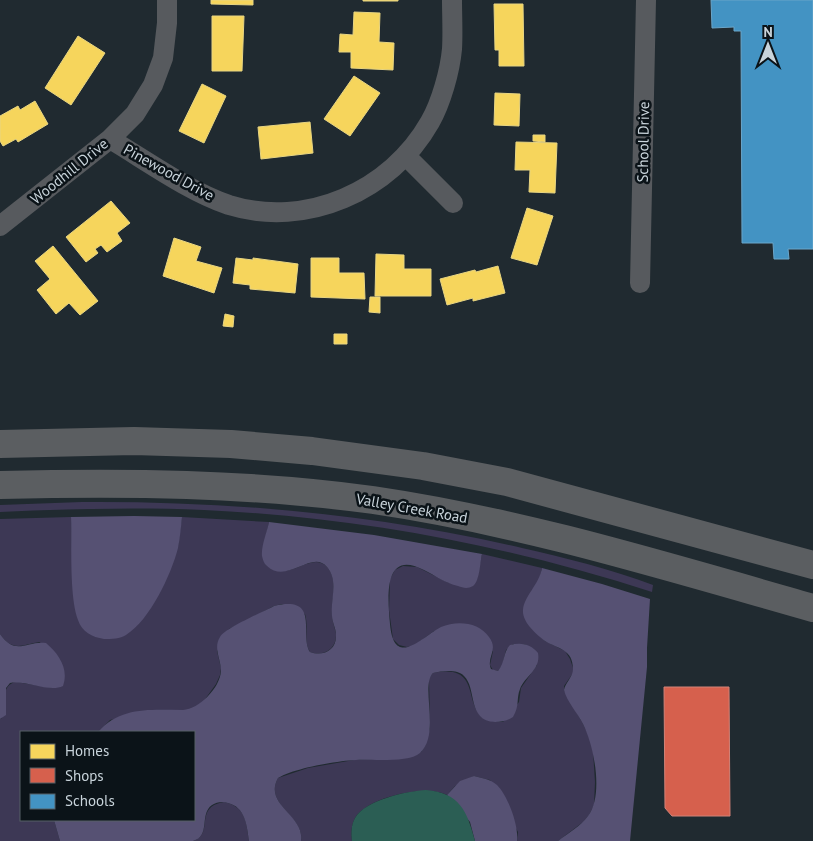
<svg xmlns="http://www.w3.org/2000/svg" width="813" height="841" viewBox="0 0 813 841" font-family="'PT Sans',sans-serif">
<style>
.green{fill:#3d3855}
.forest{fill:#565173}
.water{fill:#2b5e54}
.homes{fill:#f6d55c;stroke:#e8d582}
.shops{fill:#d6604d;stroke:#d28378}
.schools{fill:#4393c3;stroke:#6ba6ca}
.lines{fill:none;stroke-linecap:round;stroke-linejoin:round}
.minor{stroke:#575a5e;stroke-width:20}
.secondary{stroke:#5b5e61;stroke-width:28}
.labels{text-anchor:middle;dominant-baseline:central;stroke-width:5;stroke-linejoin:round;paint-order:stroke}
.street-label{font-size:15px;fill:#c9d4db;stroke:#0b1318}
</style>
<rect width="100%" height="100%" fill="#202a30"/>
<path class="green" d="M 82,502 C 230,501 377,514 522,548 C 566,558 611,569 653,585 L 652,592 C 507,545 356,517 204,510 C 136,507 68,509 0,512 L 0,505 Z
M 71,517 L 73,579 L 108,639 L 178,546 L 182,517 L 269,522 L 264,545 L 265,564 C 289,585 309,551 326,566 C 339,578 331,600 332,615 C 332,621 335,627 336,634 C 337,649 323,657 310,652 C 303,641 309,627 305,614 L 282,604 L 274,606 L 229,629 L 217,651 L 221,668 L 220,675 L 216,684 L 203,702 L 196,707 L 190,710 L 153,710 L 110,720 L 98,732 L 21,732 L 21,820 L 54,820 L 60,841 L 0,841 L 0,719 L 2,718 C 4,706 1,684 16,682 L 53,688 L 40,642 C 23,644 13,653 0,634 L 0,519 Z
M 482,554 L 542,568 L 539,581 L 529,596 L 530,627 L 545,641 L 565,651 L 570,659 L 573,668 L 573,673 L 564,686 L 564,690 L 582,722 L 590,738 L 593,751 L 595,782 L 594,805 L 589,815 L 583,822 L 558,841 L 517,841 L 518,832 L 490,780 L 474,776 L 455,786 L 447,795 C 426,784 367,797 355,818 C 351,825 351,834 352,841 L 301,841 C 305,816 263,805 278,778 L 308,768 L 354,760 L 402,758 L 421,752 L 425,746 L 430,728 L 429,678 L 433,673 C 492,661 452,724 503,722 L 519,702 L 521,688 L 537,665 L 525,644 L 513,644 L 506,650 L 502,666 L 498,671 L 493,670 L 490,665 L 493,651 L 434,631 L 415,645 L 407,647 L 399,645 L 393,639 L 389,610 L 390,579 L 395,570 L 403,566 L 417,567 L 449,583 L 477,579 Z
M 224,802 C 246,807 246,821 249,841 L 193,841 C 215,834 193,807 224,802 Z"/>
<path class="forest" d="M 134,516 L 182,517 C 181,527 180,538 178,548 C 171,575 150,620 126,635 C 120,639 112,639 104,639 C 92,637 82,632 78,620 C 69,596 72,544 71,517 Z
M 269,522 L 374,535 L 482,554 C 480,562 480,581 473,586 C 468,589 463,588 458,586 C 445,583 436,576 424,570 C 382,548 388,600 390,624 C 394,670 423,636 441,627 C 457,620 479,622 489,637 C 499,650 486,657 491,669 L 498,671 C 505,663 503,652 510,645 C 521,642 531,644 538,653 C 541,670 525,676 520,689 C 516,699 520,705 513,717 C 507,721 502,722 495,722 C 467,721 477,688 464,676 C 457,669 443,671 433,673 C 420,686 441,734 420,753 C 409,763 371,759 356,760 C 336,761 295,768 278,778 C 263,805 305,815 301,841 L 249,841 C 247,825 245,807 228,803 C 222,801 217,802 212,805 C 199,814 211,836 193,841 L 60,841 L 54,820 L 194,820 L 194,732 L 98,732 C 121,706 151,710 183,710 C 199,709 220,688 221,671 C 221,659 213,648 220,637 C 225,628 263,612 274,606 C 321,595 299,634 310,652 C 323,657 337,650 336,635 C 336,628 332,622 332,616 C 330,600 339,581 327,567 C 312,549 287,585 267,566 C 264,564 263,560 262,556 C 261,546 267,532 269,522 Z
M 542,568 L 602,584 L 650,599 L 647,648 L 647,667 L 630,841 L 558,841 C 568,833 581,826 588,816 C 604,795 594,746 583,724 C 577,712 567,702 564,690 C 565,683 573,677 573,669 C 573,649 558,649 545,641 C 536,634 522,622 523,610 C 524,596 539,585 542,568 Z
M 0,634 C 16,657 27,640 46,643 C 59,654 69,669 63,686 C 49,693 27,680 10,683 L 6,688 L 6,715 L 0,719 Z
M 474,776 C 482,778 490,779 497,785 C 508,796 519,826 517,841 L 475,841 L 470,822 L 447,795 L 460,781 Z"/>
<path class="water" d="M 426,790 C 460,793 467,811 475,841 L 352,841 C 351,834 351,825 355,818 C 365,800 407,791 426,790 Z"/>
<path class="homes" d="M 211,0 L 253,0 L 253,5 L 211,4 Z
M 363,0 L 398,0 L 398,1 L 363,1 Z
M 494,4 L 523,4 L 524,66 L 499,66 L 499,50 L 495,50 Z
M 354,12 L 380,13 L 379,42 L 394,43 L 393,70 L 351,68 L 351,52 L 339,52 L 340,34 L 353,35 Z
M 212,16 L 244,16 L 242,71 L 212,71 Z
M 78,36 L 105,53 L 71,105 L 45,88 Z
M 354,76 L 380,93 L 350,136 L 324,119 Z
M 202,84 L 226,96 L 204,143 L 179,131 Z
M 495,93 L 520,94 L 519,126 L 494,125 Z
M 35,101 L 48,124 L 18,142 L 16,139 L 3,146 L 0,141 L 0,116 L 18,106 L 20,110 Z
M 310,122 L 313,153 L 261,159 L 258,127 Z
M 533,135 L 545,135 L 545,142 L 533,141 Z
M 516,142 L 557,143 L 555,193 L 529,192 L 530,170 L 515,170 Z
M 111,201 L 130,223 L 117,233 L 122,241 L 107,252 L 101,245 L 95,249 L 98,253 L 86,262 L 66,237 Z
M 527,208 L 553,216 L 537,265 L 511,258 Z
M 174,238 L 201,247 L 196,261 L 222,268 L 214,293 L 163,276 Z
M 53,246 L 98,301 L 80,315 L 69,303 L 56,314 L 37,290 L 50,279 L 35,261 Z
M 376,254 L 404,255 L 404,269 L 431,269 L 431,296 L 375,296 Z
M 236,258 L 253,260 L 253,258 L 298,264 L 295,293 L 250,289 L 250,285 L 233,283 Z
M 311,258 L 339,258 L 339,273 L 364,273 L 365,299 L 311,297 Z
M 498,266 L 505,293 L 473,301 L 473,298 L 447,305 L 440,279 L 475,270 L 476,272 Z
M 370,297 L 380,297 L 380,313 L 369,312 Z
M 225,314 L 234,316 L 233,327 L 223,326 Z
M 334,334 L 347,334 L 347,344 L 334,344 Z"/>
<path class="shops" d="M 664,687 L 729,687 L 730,816 L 672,816 L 665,808 Z"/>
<path class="schools" d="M 711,0 L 813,0 L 813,249 L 788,249 L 789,259 L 774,259 L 773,243 L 742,243 L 741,31 L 734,31 L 734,27 L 712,28 Z"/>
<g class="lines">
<path class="minor" d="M 110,139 C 147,161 188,191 229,205 C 306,229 391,191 430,122 C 441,103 450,71 452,49 C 453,33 452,16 452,0
M 406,156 L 453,203
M 0,226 L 110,139 L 135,114 L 153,85 L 163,58 L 167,23 L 167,0
M 640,283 L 646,0"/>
<path class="secondary" d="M 0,444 L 134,441 L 231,444 L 312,451 L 423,466 L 507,482 L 813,565
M 0,485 C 125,482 249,483 373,500 C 523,522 668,567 813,608"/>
</g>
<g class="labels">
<g class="street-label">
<text transform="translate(643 142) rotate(-89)">School Drive</text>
<text transform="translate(69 171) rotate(-39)">Woodhill Drive</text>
<text transform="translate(169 172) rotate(29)">Pinewood Drive</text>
<text transform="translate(412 508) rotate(10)">Valley Creek Road</text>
</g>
</g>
<rect x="20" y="731" width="175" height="90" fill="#0b1318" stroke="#576066"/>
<rect x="30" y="744" width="25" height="15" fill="#f6d55c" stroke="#576066"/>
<text x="65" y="756" font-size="15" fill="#c9d4db">Homes</text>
<rect x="30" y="768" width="25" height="15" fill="#d6604d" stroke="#576066"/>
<text x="65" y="781" font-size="15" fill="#c9d4db">Shops</text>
<rect x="30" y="794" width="25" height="15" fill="#4393c3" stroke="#576066"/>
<text x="65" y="806" font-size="15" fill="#c9d4db">Schools</text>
<g transform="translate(768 45)" stroke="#0b1318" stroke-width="4" paint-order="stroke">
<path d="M0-4L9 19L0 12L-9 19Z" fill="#c9d4db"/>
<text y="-8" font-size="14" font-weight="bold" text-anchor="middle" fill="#c9d4db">N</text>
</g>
</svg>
